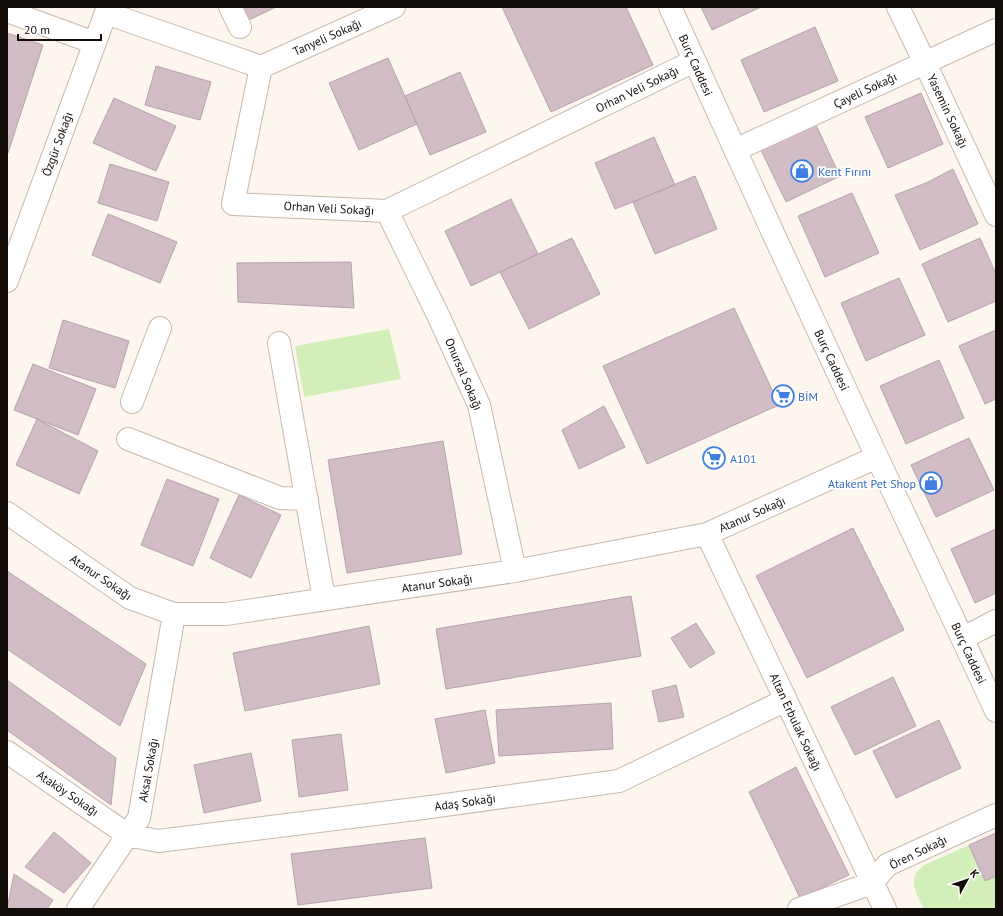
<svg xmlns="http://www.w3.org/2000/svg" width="1003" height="916" viewBox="0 0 1003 916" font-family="'PT Sans',sans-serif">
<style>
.green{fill:#d2efb9}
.building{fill:#d2bcc5;stroke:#b8a2ab}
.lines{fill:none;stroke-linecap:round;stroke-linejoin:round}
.minor-casing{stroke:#c9b8aa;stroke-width:24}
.minor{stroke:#fff;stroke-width:22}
.labels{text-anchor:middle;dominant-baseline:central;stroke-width:3.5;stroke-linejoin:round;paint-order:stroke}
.street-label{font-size:12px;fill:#130d09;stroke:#fff}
.shop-label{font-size:12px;fill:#366cbe;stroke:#fff;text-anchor:start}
</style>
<rect width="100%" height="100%" fill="#fdf6ef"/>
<path class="green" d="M 389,329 L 401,379 L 304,397 L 295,346 Z
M 996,833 L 996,909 L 924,909 C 919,899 909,883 917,872 C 919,869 922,867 924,865 Z"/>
<path class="building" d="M 240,7 L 276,7 L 247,21 Z
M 502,7 L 626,7 L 653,65 L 551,112 Z
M 701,7 L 761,7 L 712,30 Z
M 815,27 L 838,81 L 764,112 L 741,60 Z
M 7,33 L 43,45 L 8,153 L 7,153 Z
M 388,58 L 417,124 L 359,150 L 329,83 Z
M 156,66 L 211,82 L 200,120 L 145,105 Z
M 460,72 L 486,132 L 430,155 L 405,96 Z
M 921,93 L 943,144 L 888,168 L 865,117 Z
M 114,98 L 176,126 L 156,171 L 93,143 Z
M 815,123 L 840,176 L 786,202 L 761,150 Z
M 654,137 L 675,185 L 615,209 L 595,163 Z
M 110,164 L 169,182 L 157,221 L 98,203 Z
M 953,169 L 978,224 L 920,250 L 895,195 L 926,183 Z
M 695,176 L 717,229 L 655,254 L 633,202 Z
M 852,193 L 879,253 L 825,277 L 798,216 Z
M 511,199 L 538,254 L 471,286 L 445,231 Z
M 108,214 L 177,242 L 160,283 L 92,255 Z
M 572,238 L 600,294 L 529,329 L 500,272 Z
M 980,238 L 996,274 L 996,301 L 948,322 L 922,264 Z
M 351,262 L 354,308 L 238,302 L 237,263 Z
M 899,278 L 925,335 L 866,361 L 841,303 Z
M 734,308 L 779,405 L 647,464 L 603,366 Z
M 63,320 L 129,341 L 115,388 L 49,368 Z
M 996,330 L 996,399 L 985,404 L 959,346 Z
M 939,360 L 964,418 L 906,444 L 880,386 Z
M 33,364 L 96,389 L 78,435 L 14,410 Z
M 604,406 L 625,447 L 579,469 L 562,430 Z
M 37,419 L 98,451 L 79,494 L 16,465 Z
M 969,438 L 994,490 L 936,517 L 911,465 Z
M 443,441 L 462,554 L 347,573 L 328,460 Z
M 167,479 L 219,499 L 193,566 L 141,545 Z
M 239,495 L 281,515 L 251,578 L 210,558 Z
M 853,528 L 904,630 L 807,678 L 756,576 Z
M 996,529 L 996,593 L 975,603 L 951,549 Z
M 7,571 L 146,664 L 120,726 L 7,649 Z
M 631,596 L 641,656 L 446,689 L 436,629 Z
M 696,623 L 715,653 L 690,668 L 671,638 Z
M 369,626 L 380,684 L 245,711 L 233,653 Z
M 893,677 L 916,726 L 855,755 L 831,707 Z
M 7,680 L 116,758 L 111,805 L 7,730 Z
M 676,685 L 684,717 L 659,722 L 652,691 Z
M 611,703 L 613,749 L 499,756 L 496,710 Z
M 485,710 L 495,763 L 446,773 L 435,719 Z
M 939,720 L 961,768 L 896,798 L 873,751 Z
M 341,734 L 348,790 L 299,797 L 292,740 Z
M 251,753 L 261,801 L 204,813 L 194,765 Z
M 796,767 L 849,875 L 800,898 L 749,792 Z
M 54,832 L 91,863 L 64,893 L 25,867 Z
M 996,833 L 996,876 L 985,881 L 969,845 Z
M 425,838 L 432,888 L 298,905 L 291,854 Z
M 14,874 L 53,900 L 47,909 L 7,909 Z"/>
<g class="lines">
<g class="minor-casing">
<path id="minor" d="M 230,7 L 240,27
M 670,7 C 738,158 807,307 877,457 C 917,542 957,626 996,711
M 898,7 L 925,63 L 996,215
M 7,11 L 95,43
M 106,13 L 261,67 L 233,204 L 387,211 L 694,61
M 261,67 L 394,7
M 735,150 L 996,30
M 387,211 L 438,315 L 479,405 L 515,571
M 7,281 L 108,7
M 279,343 L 324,599
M 132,402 L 160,328
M 128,439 L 280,498 L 307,499
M 7,513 L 130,598 L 174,614 L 226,614 L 515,571 L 707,534 L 877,457
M 707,534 L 885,909
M 963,638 L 996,621
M 7,752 L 128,835 L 158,841 L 423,808 L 619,781 L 786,700
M 78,909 L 139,818 L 174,614
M 799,909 L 872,883 L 887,865 L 996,815"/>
</g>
<use href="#minor" class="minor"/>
</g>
<defs>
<g id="shop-ring" transform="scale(1.15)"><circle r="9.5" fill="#fff" stroke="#3f7fe0" stroke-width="1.5"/><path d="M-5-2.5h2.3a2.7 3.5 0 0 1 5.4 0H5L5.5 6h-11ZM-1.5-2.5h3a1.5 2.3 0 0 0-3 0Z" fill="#3f7fe0"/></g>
<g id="supermarket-ring" transform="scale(1.15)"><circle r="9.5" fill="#fff" stroke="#3f7fe0" stroke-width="1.5"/><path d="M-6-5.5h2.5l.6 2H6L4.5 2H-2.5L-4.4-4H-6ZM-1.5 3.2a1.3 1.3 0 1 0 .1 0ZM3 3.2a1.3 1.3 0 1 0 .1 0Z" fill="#3f7fe0"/></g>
</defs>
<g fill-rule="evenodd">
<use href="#shop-ring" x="802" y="171"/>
<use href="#supermarket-ring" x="783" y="396"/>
<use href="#supermarket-ring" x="714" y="458"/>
<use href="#shop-ring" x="931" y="483"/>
</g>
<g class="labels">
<g class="street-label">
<text transform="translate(327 37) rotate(-24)">Tanyeli Sokağı</text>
<text transform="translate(696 65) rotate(66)">Burç Caddesi</text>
<text transform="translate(637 89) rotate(-26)">Orhan Veli Sokağı</text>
<text transform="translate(865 90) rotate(-25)">Çayeli Sokağı</text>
<text transform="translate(948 111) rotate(65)">Yasemin Sokağı</text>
<text transform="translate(57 144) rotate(-70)">Özgür Sokağı</text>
<text transform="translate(329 208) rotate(3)">Orhan Veli Sokağı</text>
<text transform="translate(832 360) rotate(65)">Burç Caddesi</text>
<text transform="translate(464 374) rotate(67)">Onursal Sokağı</text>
<text transform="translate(752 514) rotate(-24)">Atanur Sokağı</text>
<text transform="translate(101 577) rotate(34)">Atanur Sokağı</text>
<text transform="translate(437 583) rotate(-8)">Atanur Sokağı</text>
<text transform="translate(969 653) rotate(65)">Burç Caddesi</text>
<text transform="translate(796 722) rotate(65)">Altan Erbulak Sokağı</text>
<text transform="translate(148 770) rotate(-80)">Aksal Sokağı</text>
<text transform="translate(68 793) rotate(34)">Ataköy Sokağı</text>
<text transform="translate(465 802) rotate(-8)">Adaş Sokağı</text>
<text transform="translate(918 852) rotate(-26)">Ören Sokağı</text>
</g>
<g class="shop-label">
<text x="818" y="171">Kent Fırını</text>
<text x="798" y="396">BİM</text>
<text x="730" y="458">A101</text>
<text x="916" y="483" text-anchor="end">Atakent Pet Shop</text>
</g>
</g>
<rect width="1003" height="916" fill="none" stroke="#130d09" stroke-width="16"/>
<g transform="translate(967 880) rotate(50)" stroke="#ffffff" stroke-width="3" paint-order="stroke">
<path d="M0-3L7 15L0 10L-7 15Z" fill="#130d09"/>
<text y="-6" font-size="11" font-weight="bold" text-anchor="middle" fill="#130d09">K</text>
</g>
<path d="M18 34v6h83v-6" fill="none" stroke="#130d09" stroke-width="2"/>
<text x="24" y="34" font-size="12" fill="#130d09" stroke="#ffffff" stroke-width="3" paint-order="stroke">20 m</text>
</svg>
